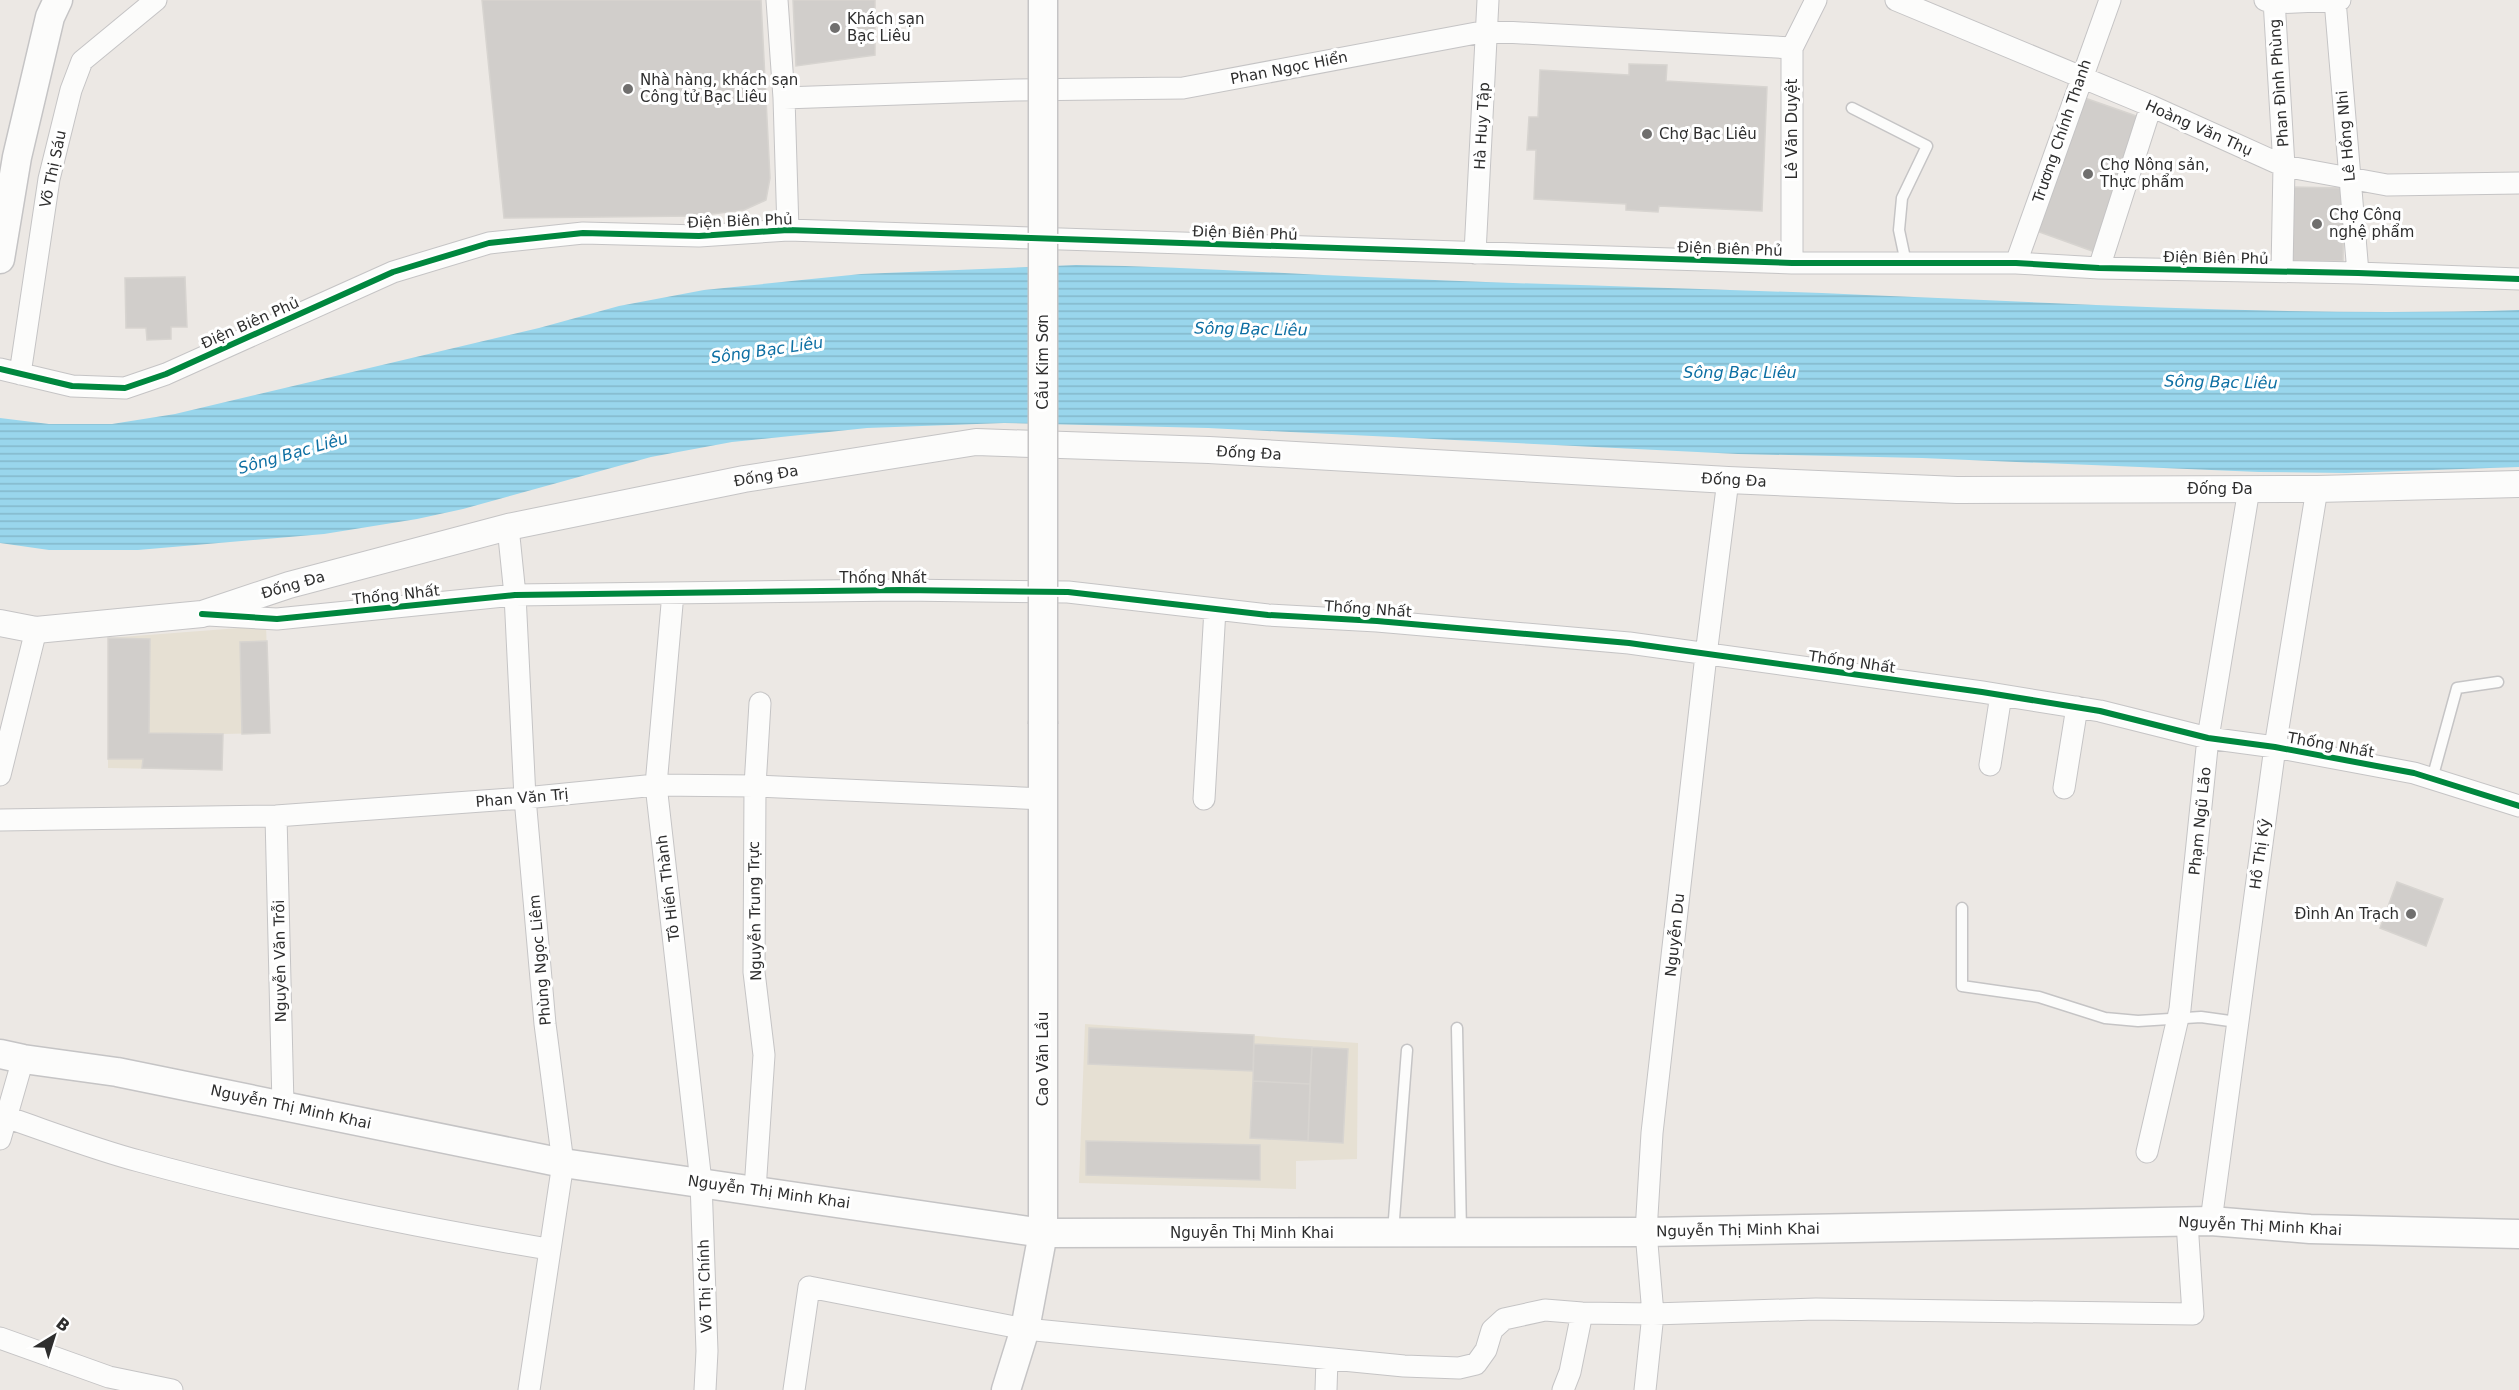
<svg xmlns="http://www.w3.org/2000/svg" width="2519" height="1390" viewBox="0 0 2519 1390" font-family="'DejaVu Sans',sans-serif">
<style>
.education{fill:#e6e0d3}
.water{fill:url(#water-rules)}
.building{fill:#d1cecb;stroke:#d7d4d0;stroke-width:1.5}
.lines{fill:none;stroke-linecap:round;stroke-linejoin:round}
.service-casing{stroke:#c5c4c5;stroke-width:13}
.minor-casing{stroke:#c5c4c5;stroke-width:23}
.tertiary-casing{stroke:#c5c4c5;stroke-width:28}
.secondary-casing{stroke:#c5c4c5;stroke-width:31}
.service{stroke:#fcfcfb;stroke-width:10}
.minor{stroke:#fcfcfb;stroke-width:21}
.tertiary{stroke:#fcfcfb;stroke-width:26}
.secondary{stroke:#fcfcfb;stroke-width:28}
.secondary-bridge-casing{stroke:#c5c4c5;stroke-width:31;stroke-linecap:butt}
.secondary-bridge{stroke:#fcfcfb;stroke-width:28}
.cycleway-casing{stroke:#fff;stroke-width:10}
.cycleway{stroke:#00873e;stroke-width:6}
.poi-dot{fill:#706f6e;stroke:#fff;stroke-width:2}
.labels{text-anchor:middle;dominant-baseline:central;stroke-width:6;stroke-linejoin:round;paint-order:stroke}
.poi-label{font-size:15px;fill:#2e2e2e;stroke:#fff;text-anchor:start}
.street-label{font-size:15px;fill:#2e2e2e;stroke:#fff}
.water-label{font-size:16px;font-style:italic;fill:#0d6fa3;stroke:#fff}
</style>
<defs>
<pattern id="water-rules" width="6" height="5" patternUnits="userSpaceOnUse" patternTransform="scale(1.5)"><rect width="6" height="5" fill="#99d6ec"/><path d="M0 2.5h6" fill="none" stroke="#84b8cb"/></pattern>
</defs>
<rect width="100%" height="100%" fill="#ece8e4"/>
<path class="education" d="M 266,626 L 270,733 L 223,734 L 222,770 L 108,768 L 108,638 Z
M 1085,1024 L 1358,1043 L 1357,1159 L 1296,1161 L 1296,1189 L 1079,1183 Z"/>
<path class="water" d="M 1076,265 C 1173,266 1269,273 1366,277 C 1533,285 1700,288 1866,295 C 2084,304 2301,317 2519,310 L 2519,467 L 2346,473 L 2259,472 L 1922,458 L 1738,454 L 1208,428 L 1004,423 L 867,428 L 732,442 L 651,457 L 463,509 L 417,519 L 324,534 L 138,550 L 49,550 L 0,543 L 0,418 L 49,424 L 112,424 L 175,414 L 539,328 L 619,306 L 704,290 L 861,274 Z"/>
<path class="building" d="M 482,0 L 761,0 L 770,178 L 766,200 L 744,210 L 696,216 L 504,218 Z
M 793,0 L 875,0 L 875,55 L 796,66 Z
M 1629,64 L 1667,65 L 1666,81 L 1767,87 L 1762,211 L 1659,206 L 1658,212 L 1626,210 L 1626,204 L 1534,199 L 1536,150 L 1527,150 L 1529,117 L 1538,117 L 1540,70 L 1629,75 Z
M 2082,97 L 2142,118 L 2095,252 L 2034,230 Z
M 2291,187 L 2344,188 L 2343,261 L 2290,261 Z
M 185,277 L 187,327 L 171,327 L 171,339 L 147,340 L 146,328 L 126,328 L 125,278 Z
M 108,638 L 150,639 L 149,733 L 223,734 L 222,770 L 142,768 L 143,759 L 108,759 Z
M 267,641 L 270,733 L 242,734 L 240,642 Z
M 2397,882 L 2443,899 L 2426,946 L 2380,928 Z
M 1089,1028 L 1254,1035 L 1253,1071 L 1088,1064 Z
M 1254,1044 L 1312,1047 L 1310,1084 L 1253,1081 Z
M 1312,1047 L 1348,1049 L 1343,1143 L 1308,1141 Z
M 1253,1081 L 1310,1084 L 1308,1141 L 1250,1138 Z
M 1086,1141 L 1260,1145 L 1260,1180 L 1086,1175 Z"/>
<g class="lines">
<g class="service-casing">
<path id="service" d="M 1852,108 L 1927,146 L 1902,198 L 1899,230 L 1906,263
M 2432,779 L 2457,688 L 2498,682
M 1962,908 L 1962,986 L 2039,997 L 2105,1018 L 2138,1021 L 2201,1017 L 2237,1022
M 1457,1028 L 1461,1232
M 1393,1232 L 1407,1050"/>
</g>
<g class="minor-casing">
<path id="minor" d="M 777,0 L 784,98 L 788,230
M 1896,0 L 2151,106 L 2284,166 L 2387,185 L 2519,183
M 2265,0 L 2274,3 L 2340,0
M 2274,0 L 2284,166 L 2282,271
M 2335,0 L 2358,273
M 784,98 L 1015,90 L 1183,88 L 1487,31 L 1792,48
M 1475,253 L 1488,0
M 1792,263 L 1792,48 L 1816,0
M 2016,263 L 2110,0
M 2099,268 L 2151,106
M 0,369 L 72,386 L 125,388 L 166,374 L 393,272 L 489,243 L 583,233 L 699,236 L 788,230 L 1792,263 L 2016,263 L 2099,268 L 2358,273 L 2519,279
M 20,374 L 49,179 L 71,90 L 82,61 L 156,0
M 508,527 L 515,595 L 525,798 L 545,1024 L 563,1163 L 529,1390
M 673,593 L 656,785 L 701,1182 L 707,1351 L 705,1390
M 208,615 L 277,619 L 515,595 L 901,590 L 1068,592 L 1268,615 L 1377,621 L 1629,643 L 1982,692 L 2100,711 L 2208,738 L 2275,747 L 2414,773 L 2519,806
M 1990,765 L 2001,695
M 0,775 L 36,630
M 2064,788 L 2077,707
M 1204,799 L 1215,609
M 276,816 L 283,1105
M 0,820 L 276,816 L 525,798 L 656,785 L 755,786 L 1044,799
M 6,1117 C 50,1132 94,1149 139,1161 C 274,1198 411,1226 548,1249
M 0,1139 L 23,1059
M 2147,1152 L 2180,1009 L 2208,738 L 2249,489
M 755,1190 L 764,1055 L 754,972 L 755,786 L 760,703
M 2211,1221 L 2275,747 L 2317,489
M 0,1338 L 109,1377 L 172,1390
M 794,1390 L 809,1287 L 1025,1329 L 1404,1366 L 1459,1368 L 1476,1364 L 1486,1350 L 1492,1330 L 1504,1319 L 1545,1310 L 1582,1313 L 1653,1314 L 1816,1309 L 2193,1314 L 2187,1222
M 1326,1390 L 1327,1359
M 1563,1390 L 1570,1372 L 1582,1313
M 1645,1390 L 1653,1314 L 1646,1232 L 1652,1133 L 1706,655 L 1728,480"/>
</g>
<g class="tertiary-casing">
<path id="tertiary" d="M 0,623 L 36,630 L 202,614 L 289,585 L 508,527 L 744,479 L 976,442 L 1209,450 L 1728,480 L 1957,490 L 2317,489 L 2519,484"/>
</g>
<g class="secondary-casing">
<path id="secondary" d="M 0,259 L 17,157 L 50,17 L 58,0
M 0,1054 L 23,1059 L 117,1072 L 563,1163 L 1043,1233 L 1646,1232 L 2211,1221 L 2310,1229 L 2519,1234
M 1006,1390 L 1025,1329 L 1043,1233 L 1043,724"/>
</g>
<use href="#service" class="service"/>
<use href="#minor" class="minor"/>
<use href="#tertiary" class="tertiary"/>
<use href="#secondary" class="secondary"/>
<g class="secondary-bridge-casing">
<path id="secondary-bridge" d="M 1043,0 L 1043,724"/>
</g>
<use href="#secondary-bridge" class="secondary-bridge"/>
<g class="cycleway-casing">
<path id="cycleway" d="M 0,369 L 72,386 L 125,388 L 166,374 L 393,272 L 489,243 L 583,233 L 699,236 L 788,230 L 1792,263 L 2016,263 L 2099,268 L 2358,273 L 2519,279
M 202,614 L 277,619 L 515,595 L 901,590 L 1068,592 L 1268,615 L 1377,621 L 1629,643 L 1982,692 L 2100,711 L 2208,738 L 2275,747 L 2414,773 L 2519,806"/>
</g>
<use href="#cycleway" class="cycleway"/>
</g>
<g class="poi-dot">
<circle cx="835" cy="28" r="6"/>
<circle cx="628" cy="89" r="6"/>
<circle cx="1647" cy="134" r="6"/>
<circle cx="2088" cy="174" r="6"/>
<circle cx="2317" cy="224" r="6"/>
<circle cx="2411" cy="914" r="6"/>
</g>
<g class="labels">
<g class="poi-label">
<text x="847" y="19">Khách sạn<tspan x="847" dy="17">Bạc Liêu</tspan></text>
<text x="640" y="80">Nhà hàng, khách sạn<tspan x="640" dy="17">Công tử Bạc Liêu</tspan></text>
<text x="1659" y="134">Chợ Bạc Liêu</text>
<text x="2100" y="165">Chợ Nông sản,<tspan x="2100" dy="17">Thực phẩm</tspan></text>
<text x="2329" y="215">Chợ Công<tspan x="2329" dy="17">nghệ phẩm</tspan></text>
<text x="2399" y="914" text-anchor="end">Đình An Trạch</text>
</g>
<g class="street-label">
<text transform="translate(1289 68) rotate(-11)">Phan Ngọc Hiển</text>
<text transform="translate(2279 83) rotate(-94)">Phan Đình Phùng</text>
<text transform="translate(1482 126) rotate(-87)">Hà Huy Tập</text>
<text transform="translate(2199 128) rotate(24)">Hoàng Văn Thụ</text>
<text transform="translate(1792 129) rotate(-90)">Lê Văn Duyệt</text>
<text transform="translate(2062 131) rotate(-71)">Trương Chính Thanh</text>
<text transform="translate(2346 136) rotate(-95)">Lê Hồng Nhi</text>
<text transform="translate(53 169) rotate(-78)">Võ Thị Sáu</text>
<text transform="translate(740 221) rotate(-2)">Điện Biên Phủ</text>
<text transform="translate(1245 233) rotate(2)">Điện Biên Phủ</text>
<text transform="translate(1730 249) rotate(2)">Điện Biên Phủ</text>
<text transform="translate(2216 258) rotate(1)">Điện Biên Phủ</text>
<text transform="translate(250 323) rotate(-24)">Điện Biên Phủ</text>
<text transform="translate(1043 362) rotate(-90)">Cầu Kim Sơn</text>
<text transform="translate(1249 453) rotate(3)">Đống Đa</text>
<text transform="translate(766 476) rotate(-10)">Đống Đa</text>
<text transform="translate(1734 480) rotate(3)">Đống Đa</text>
<text x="2220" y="489">Đống Đa</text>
<text x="883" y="578">Thống Nhất</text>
<text transform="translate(293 585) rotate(-16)">Đống Đa</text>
<text transform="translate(396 595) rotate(-6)">Thống Nhất</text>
<text transform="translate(1368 609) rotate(4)">Thống Nhất</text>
<text transform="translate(1852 662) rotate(8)">Thống Nhất</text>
<text transform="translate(2331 745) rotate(10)">Thống Nhất</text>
<text transform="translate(522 798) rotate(-5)">Phan Văn Trị</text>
<text transform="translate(2200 821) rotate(-84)">Phạm Ngũ Lão</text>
<text transform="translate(2260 854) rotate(-82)">Hồ Thị Kỷ</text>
<text transform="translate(668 888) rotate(-97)">Tô Hiến Thành</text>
<text transform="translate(755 911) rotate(-91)">Nguyễn Trung Trực</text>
<text transform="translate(1675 935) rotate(-84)">Nguyễn Du</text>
<text transform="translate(540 960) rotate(-95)">Phùng Ngọc Liêm</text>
<text transform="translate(280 961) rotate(-91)">Nguyễn Văn Trỗi</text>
<text transform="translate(1043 1059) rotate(-90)">Cao Văn Lầu</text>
<text transform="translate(291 1107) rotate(12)">Nguyễn Thị Minh Khai</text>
<text transform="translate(769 1192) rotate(8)">Nguyễn Thị Minh Khai</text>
<text transform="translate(2260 1226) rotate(3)">Nguyễn Thị Minh Khai</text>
<text transform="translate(1738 1230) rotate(-1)">Nguyễn Thị Minh Khai</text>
<text x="1252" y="1233">Nguyễn Thị Minh Khai</text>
<text transform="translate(705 1286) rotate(-92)">Võ Thị Chính</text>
</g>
<g class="water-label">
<text transform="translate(1251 329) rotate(1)">Sông Bạc Liêu</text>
<text transform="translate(767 350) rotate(-8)">Sông Bạc Liêu</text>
<text x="1740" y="372">Sông Bạc Liêu</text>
<text transform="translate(2221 382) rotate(1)">Sông Bạc Liêu</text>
<text transform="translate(293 453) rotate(-16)">Sông Bạc Liêu</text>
</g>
</g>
<g transform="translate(54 1336) rotate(38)" stroke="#ffffff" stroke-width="4.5" paint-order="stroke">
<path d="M0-4.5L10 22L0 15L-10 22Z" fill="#2e2e2e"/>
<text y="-9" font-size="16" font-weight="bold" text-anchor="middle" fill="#2e2e2e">B</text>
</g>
</svg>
